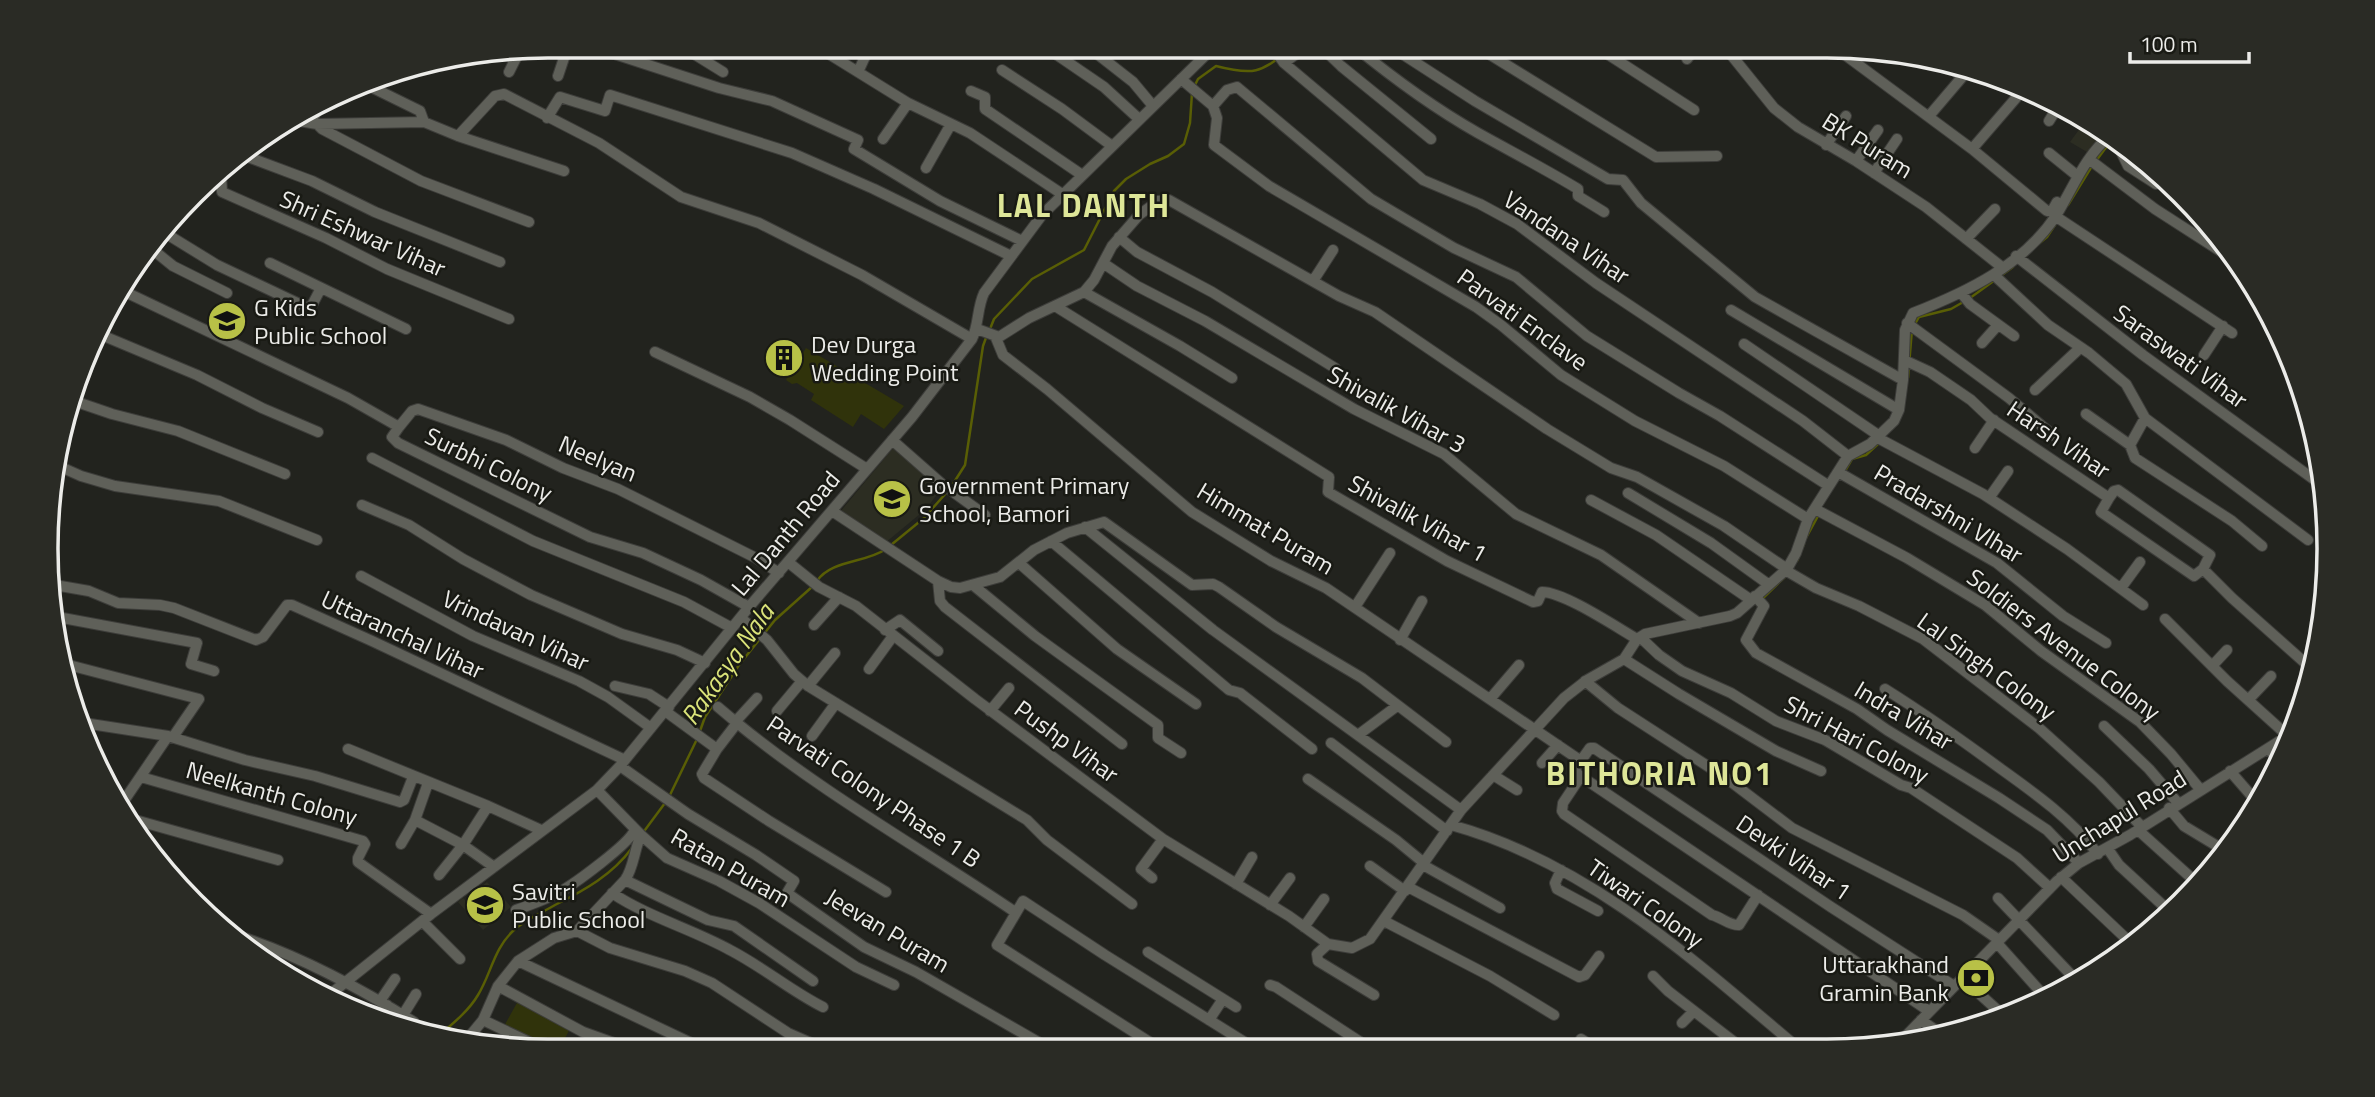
<svg xmlns="http://www.w3.org/2000/svg" width="2375" height="1097" viewBox="0 0 2375 1097" font-family="'Titillium Web',sans-serif">
<style>
.built{fill:#2c2d22}
.green{fill:#30330b}
.lines{fill:none;stroke-linecap:round;stroke-linejoin:round}
.stream{stroke:#595e05;stroke-width:2.5}
.minor-casing{stroke:#3d3d3a;stroke-width:12}
.minor{stroke:#5f6059;stroke-width:10}
.labels{text-anchor:middle;dominant-baseline:central;stroke-width:5;stroke-linejoin:round;paint-order:stroke}
.street-label{font-size:24px;fill:#ecece9;stroke:#191a14}
.poi-label{font-size:24px;fill:#ecece9;stroke:#191a14;text-anchor:start}
.water-label{font-size:26px;font-style:italic;fill:#dbe47a;stroke:#191a14}
.district-label{font-size:32px;font-weight:bold;letter-spacing:2px;fill:#dee698;stroke:#191a14}
.rim{fill:none;stroke:#ecece9;stroke-width:3.5}
</style>
<rect width="100%" height="100%" fill="#22231e"/>
<path class="built" d="M 2086,120 L 2108,132 L 2098,139 L 2087,152 L 2070,142 Z
M 894,447 L 942,488 L 926,509 L 885,543 L 840,512 Z
M 487,882 L 494,890 L 496,889 L 511,907 L 483,930 L 458,902 L 463,898 L 468,903 L 478,894 L 476,891 Z"/>
<path class="green" d="M 806,348 L 904,406 L 884,429 L 861,414 L 853,427 L 811,400 L 814,394 L 797,383 L 792,384 L 786,380 Z
M 518,1001 L 570,1029 L 558,1051 L 531,1042 L 503,1028 Z"/>
<g class="lines">
<path class="stream" d="M 1194,87 L 1198,79 L 1216,66 C 1258,77 1261,71 1295,46
M 2096,161 L 2107,146 L 2114,144
M 2068,205 L 2092,166
M 2036,246 L 2047,237 L 2057,222
M 1970,298 L 2013,267
M 1915,324 L 1919,317 L 1951,309 L 1965,301
M 990,329 L 994,319 L 1032,279 L 1084,250 L 1114,191 L 1126,179 L 1150,164 L 1168,156 L 1184,144 L 1190,123 L 1192,93
M 1908,378 L 1912,329
M 1845,471 L 1852,459 L 1866,455 L 1878,444
M 951,487 L 965,465 L 983,346 L 987,335
M 1806,538 L 1818,516
M 891,545 L 924,518 L 947,492
M 1797,561 L 1804,544
M 817,581 C 831,560 866,563 886,549
M 1762,599 L 1787,575
M 700,731 L 705,717 L 739,665 L 775,620 L 813,586
M 669,797 L 698,737
M 642,834 L 665,803
M 436,1038 C 451,1025 468,1012 478,995 C 491,974 494,948 514,930 C 526,919 541,913 555,905 C 585,890 612,875 632,848"/>
<g class="minor-casing">
<path id="minor" d="M 590,46 L 719,88 L 772,101 L 858,140 L 854,149 L 940,201 L 1022,241
M 681,46 L 723,72
M 809,46 L 824,51 L 908,103 L 970,133 L 1062,194
M 1044,46 L 1104,87 L 1139,119
M 1087,46 L 1133,82 L 1153,106
M 1272,46 L 1284,63 L 1423,180 L 1480,204 L 1517,224 L 1596,283 L 1803,421 L 1848,456
M 1320,46 L 1341,66 L 1431,139
M 1354,46 C 1393,78 1434,108 1478,133 C 1512,152 1545,169 1578,189 L 1578,196 L 1604,212
M 1390,46 L 1475,101 L 1608,179 L 1623,180 L 1641,203 L 1755,297 L 1903,380
M 1476,46 L 1656,157 L 1717,156
M 1595,46 L 1694,110
M 1724,46 L 1774,108 L 1798,127 L 1856,161 L 1926,207 L 2003,268
M 1833,46 L 1972,149 L 2047,211 L 2052,211 L 2057,202
M 486,58 L 487,56
M 1687,59 L 1697,46
M 1943,61 L 1962,77
M 1284,63 L 1307,46
M 1002,70 L 1062,109 L 1112,146
M 509,72 L 520,50
M 858,72 L 870,46
M 558,76 L 568,46
M 1181,79 L 1213,106 L 1217,118 L 1214,145 L 1269,186 L 1476,307 L 1501,325 L 1561,375 L 1635,421 L 1724,466 L 1808,519
M 363,83 L 420,111 L 424,122
M 971,91 L 985,97 L 985,109 L 1082,175
M 1213,106 L 1227,90 L 1237,87 L 1371,199 L 1454,248 L 1516,277 L 1587,336 L 1679,393 L 1720,416 L 1829,486
M 1929,116 L 1969,69
M 547,118 L 560,97 L 605,111 L 610,95 L 792,153 L 874,189 L 1011,256
M 288,119 L 317,124 L 424,122 L 458,136 L 564,171
M 2049,121 L 2059,105
M 311,122 L 321,102
M 317,124 L 322,129 L 421,181 L 529,222
M 458,136 L 495,96 L 504,94 L 599,143 L 681,197 L 759,223 L 862,275 L 972,339
M 2114,137 L 2128,166 L 2156,184
M 883,139 L 908,103
M 1826,145 L 1846,116
M 1972,149 L 2016,98
M 2049,153 L 2075,174
M 240,154 L 312,181 L 375,212 L 500,262
M 2090,160 L 2155,209 L 2242,265
M 1856,161 L 1878,130
M 926,168 L 951,124
M 215,172 L 221,175 L 222,192 L 326,238 L 387,269 L 509,319
M 1874,173 L 1897,139
M 2055,216 L 2232,333
M 165,233 L 217,265 L 310,309 L 321,288
M 1119,237 L 1137,252 L 1212,292 L 1335,368
M 1966,239 L 1995,209
M 152,249 L 173,266 L 227,293
M 2016,256 L 2143,355 L 2323,486
M 270,263 L 406,329
M 1103,263 L 1137,286 L 1205,321 L 1354,409 L 1444,454 L 1516,514 L 1601,555 L 1699,623
M 1994,275 L 2048,325 L 2089,353 L 2126,384 L 2145,418 L 2308,540
M 1313,281 L 1333,250
M 119,289 L 348,398 L 399,427 L 392,437 L 398,443 L 590,537 L 643,553 L 701,580 L 749,607
M 1084,292 L 1180,346 L 1232,378
M 1962,294 L 1970,304 L 2014,336
M 1055,306 L 1329,477 L 1328,492 L 1447,561 L 1533,602 L 1538,601 L 1542,592 C 1564,592 1616,627 1637,639
M 1731,310 L 1899,410
M 1907,323 L 2009,398 L 2054,436
M 977,329 L 999,337 L 1029,318 L 1084,292 L 1094,280 L 1112,246 L 1139,215 L 1158,201 L 1169,200 L 1339,296 L 1375,312 L 1547,429 L 1611,468 L 1637,477 L 1724,526 L 1787,569
M 99,334 L 197,375 L 262,408 L 318,432
M 996,338 L 1003,355 L 1047,389 L 1192,512 L 1271,561 L 1326,588 L 1581,761
M 1982,343 L 1998,325
M 1744,344 L 1878,435
M 655,352 L 750,397 L 790,420 L 867,469
M 2204,355 L 2223,326
M 1904,360 L 1930,372 L 1971,400 L 1990,418 L 2109,498 L 2101,512 L 2194,576 L 2203,569
M 2035,390 L 2080,348
M 74,401 L 112,414 L 178,431 L 285,474
M 2086,414 L 2130,445 L 2135,458 L 2232,521 L 2262,546
M 399,427 L 412,411 L 418,409 L 506,440 L 563,468 L 618,489 L 756,558 L 779,573
M 1876,437 L 1983,494 L 2067,549 L 2143,605
M 892,440 L 942,484 L 985,515
M 2130,445 L 2145,418
M 1975,448 L 1994,420
M 372,458 L 533,541 L 684,602 L 732,628
M 54,464 L 81,476 L 115,486 L 219,501 L 317,540
M 1838,472 L 1997,563 L 2063,616 L 2106,643
M 1628,493 L 1711,543 L 1768,584
M 1989,498 L 2008,471
M 2109,498 L 2114,491 L 2118,490 L 2210,555 L 2203,569 L 2232,598 L 2313,670
M 1591,500 L 1656,535 L 1751,600
M 362,505 L 409,525 L 463,559 L 531,595 L 622,634 L 677,650 L 705,663
M 1815,509 L 1907,558 L 1985,605 L 2041,651 L 2140,722 L 2171,754 L 2200,789
M 832,511 L 938,581 L 951,587 L 960,588 L 1000,577 L 1034,550 L 1067,533 L 1104,522 L 1192,585 L 1213,584 L 1219,587 L 1276,627 L 1362,678 L 1446,742
M 1085,527 L 1213,630 L 1461,810
M 1051,541 L 1229,690 L 1240,693 L 1312,749
M 788,562 L 819,587 L 856,606 L 975,699 L 1163,839 L 1289,916 L 1328,944 L 1352,948 L 1370,939 L 1461,810 L 1564,698 L 1587,680 L 1624,659 L 1637,639 L 1645,634 L 1730,616 L 1737,613 L 1787,569 L 1796,553 L 1808,519 L 1848,456 L 1870,444 L 1894,421 L 1899,410 L 1903,380 L 1905,330 L 1913,313 C 1967,292 2024,265 2057,214 C 2073,188 2086,154 2111,135
M 1019,563 L 1117,649 L 1196,704
M 1785,570 L 1816,588 L 1859,606 L 1923,639 L 2039,728 L 2099,782 L 2142,827
M 361,576 L 473,636 L 579,681 L 608,697 L 651,728
M 938,581 L 940,601 L 945,607 L 1122,744
M 49,584 L 89,591 L 118,603 L 160,605 L 174,608 L 256,640 L 263,637 L 287,605 L 292,605 L 372,641 L 625,760
M 973,585 L 1035,636 L 1158,725 L 1158,738 L 1181,753
M 2121,588 L 2140,562
M 1755,596 L 1764,606 L 1746,640 L 1756,653 L 1857,709 L 1887,730 L 1999,798 L 2047,830 L 2079,863
M 1355,607 L 1390,553
M 52,616 L 197,643 L 191,664 L 214,671
M 741,618 L 767,640 L 794,674 L 808,686 L 1027,820 L 1047,840 L 1132,904
M 2165,619 L 2227,681 L 2288,736
M 814,625 L 839,597
M 885,630 L 900,620 L 938,651
M 1640,637 L 1659,655 L 1682,671 L 1731,693 L 1776,721 L 1825,740 L 1901,785 L 1911,788 L 2017,858 L 2050,888
M 1400,640 L 1422,601
M 1624,659 L 1679,694 L 1776,751 L 1821,771
M 61,663 L 199,699 L 173,737
M 2212,666 L 2227,650
M 869,669 L 893,636
M 1585,681 L 1618,708 L 1726,778 L 1792,828 L 1963,915 L 1999,940
M 615,686 L 649,694 L 669,707
M 808,686 L 835,653
M 1885,689 C 1925,714 1963,741 2001,769 C 2036,794 2071,819 2098,854
M 1490,699 L 1519,665
M 2249,699 L 2271,676
M 718,707 L 737,723
M 665,711 L 717,749
M 777,711 L 802,681
M 990,711 L 1009,688
M 736,721 L 757,698
M 84,723 L 168,736 L 245,760 L 315,776 L 400,802 L 404,800 L 413,777
M 2104,726 L 2149,769 L 2178,803
M 1358,735 L 1397,706
M 812,736 L 836,703
M 1331,743 L 1447,831
M 348,749 L 488,806 L 541,830
M 2268,749 L 2280,760
M 1542,763 L 1558,745
M 620,766 L 688,814 L 756,855 L 794,881 L 787,893 L 864,947 L 916,972 L 1052,1050
M 2230,771 L 2256,801
M 1493,775 L 1517,790
M 1581,776 L 1563,803 L 1562,811 L 1564,814 L 1712,915 C 1721,917 1730,926 1739,925 L 1758,895
M 141,777 L 363,841 L 365,844 L 358,858 L 358,862 L 431,914
M 1308,779 L 1396,840 L 1424,863
M 428,783 L 415,820 L 463,845 L 494,867
M 597,790 L 641,835 L 667,858 L 719,881 L 759,903 L 856,967 L 894,985
M 119,808 L 168,736
M 2169,808 L 2184,826 L 2227,852
M 128,818 L 278,860
M 1451,825 C 1586,862 1693,959 1797,1047
M 2138,830 L 2197,883
M 401,844 L 415,820
M 2108,849 L 2119,865 L 2169,911
M 1423,865 L 1500,908
M 1370,866 L 1405,891
M 1561,870 L 1555,883 L 1557,889 L 1598,911
M 439,875 L 463,845 L 488,806
M 2061,877 L 2134,946
M 1152,878 L 1141,869 L 1163,839
M 625,880 L 708,920 L 734,926 L 813,981
M 1236,884 L 1252,857
M 1408,887 L 1579,977 L 1585,975 L 1599,956
M 886,892 L 769,821 L 704,778 L 702,774 L 717,749 L 737,723 C 824,794 922,849 1015,912
M 612,893 C 648,917 692,929 730,950 C 763,967 791,991 823,1007
M 1998,898 L 2076,980
M 1270,905 L 1290,878
M 516,910 C 530,905 544,900 558,893 C 573,885 631,843 635,829
M 422,921 L 460,959
M 1384,921 L 1490,976 L 1554,1015
M 1304,927 L 1324,899
M 577,931 L 610,948 L 685,971 L 712,983 L 788,1033 L 820,1047
M 226,932 C 293,952 355,985 414,1022
M 1997,943 L 2046,998
M 1328,944 L 1317,954 L 1318,961 L 1374,995
M 1148,952 L 1236,1007
M 518,961 L 708,1051
M 1653,976 L 1668,991 L 1742,1048
M 1962,978 L 2005,1017
M 1270,985 L 1276,987 L 1371,1049
M 498,986 L 583,1032 L 636,1051
M 328,996 L 431,914 L 597,790 L 620,766 L 749,607 L 912,417 L 972,339 C 979,324 977,308 984,293 L 1042,215 L 1215,46
M 380,1001 L 395,979
M 357,1011 L 366,1016
M 1929,1011 L 1576,773 L 1575,769 L 1590,748 L 1594,748 L 1831,907 L 1954,986
M 403,1015 L 416,994
M 378,1020 L 387,1005
M 483,1020 L 548,1051
M 1209,1020 L 1223,999
M 1921,1020 L 1941,1034
M 1682,1023 L 1694,1011
M 1581,1039 L 1595,1048
M 464,1043 L 483,1020 L 498,986 L 518,961 L 554,938 L 577,931 L 625,880 C 634,867 634,850 641,835
M 1523,1046 L 1528,1048
M 1896,1046 L 2057,881 L 2079,863 L 2130,835 L 2294,732
M 1162,1050 L 997,945 L 1023,901 L 1105,955 L 1254,1048"/>
</g>
<use href="#minor" class="minor"/>
</g>
<defs>
<g id="school-disc" transform="scale(2.0125)"><circle r="9.5" fill="#b8c147" stroke="#191a14"/><path d="M0-5L7-2L0 1L-7-2ZM-4 1L0 2.5L4 1V4Q0 6-4 4Z" fill="#111"/></g>
<g id="building-disc" transform="scale(2.0125)"><circle r="9.5" fill="#b8c147" stroke="#191a14"/><path d="M-4-6H4V6H1V3H-1V6H-4ZM-2.5-4.3h1.7v1.8h-1.7ZM.8-4.3h1.7v1.8H.8ZM-2.5-1h1.7V.8h-1.7ZM.8-1h1.7V.8H.8Z" fill="#111"/></g>
<g id="bank-disc" transform="scale(2.0125)"><circle r="9.5" fill="#b8c147" stroke="#191a14"/><path d="M-6-4H6V4H-6ZM0-2.3a2.3 2.3 0 1 0 0 4.6a2.3 2.3 0 1 0 0-4.6Z" fill="#111"/></g>
</defs>
<g fill-rule="evenodd">
<use href="#school-disc" x="227" y="321"/>
<use href="#building-disc" x="784" y="358"/>
<use href="#school-disc" x="892" y="499"/>
<use href="#school-disc" x="485" y="905"/>
<use href="#bank-disc" x="1976" y="978"/>
</g>
<g class="labels">
<g class="street-label">
<text transform="translate(1868 145) rotate(32)">BK Puram</text>
<text transform="translate(363 233) rotate(24)">Shri Eshwar Vihar</text>
<text transform="translate(1567 237) rotate(34)">Vandana Vihar</text>
<text transform="translate(1523 319) rotate(36)">Parvati Enclave</text>
<text transform="translate(2181 356) rotate(36)">Saraswati Vihar</text>
<text transform="translate(1397 409) rotate(29)">Shivalik Vihar 3</text>
<text transform="translate(2059 439) rotate(34)">Harsh Vihar</text>
<text transform="translate(598 458) rotate(23)">Neelyan</text>
<text transform="translate(489 464) rotate(26)">Surbhi Colony</text>
<text transform="translate(1949 513) rotate(31)">Pradarshni VIhar</text>
<text transform="translate(1418 518) rotate(29)">Shivalik Vihar 1</text>
<text transform="translate(1266 528) rotate(31)">Himmat Puram</text>
<text transform="translate(785 533) rotate(-50)">Lal Danth Road</text>
<text transform="translate(516 630) rotate(25)">Vrindavan Vihar</text>
<text transform="translate(403 634) rotate(25)">Uttaranchal Vihar</text>
<text transform="translate(2064 644) rotate(37)">Soldiers Avenue Colony</text>
<text transform="translate(1987 666) rotate(36)">Lal Singh Colony</text>
<text transform="translate(1904 715) rotate(31)">Indra Vihar</text>
<text transform="translate(1857 739) rotate(28)">Shri Hari Colony</text>
<text transform="translate(1067 741) rotate(36)">Pushp Vihar</text>
<text transform="translate(874 791) rotate(34)">Parvati Colony Phase 1 B</text>
<text transform="translate(272 793) rotate(16)">Neelkanth Colony</text>
<text transform="translate(2119 816) rotate(-32)">Unchapul Road</text>
<text transform="translate(1794 857) rotate(34)">Devki Vihar 1</text>
<text transform="translate(731 867) rotate(30)">Ratan Puram</text>
<text transform="translate(1646 903) rotate(35)">Tiwari Colony</text>
<text transform="translate(888 930) rotate(31)">Jeevan Puram</text>
</g>
<g class="poi-label">
<text x="254" y="307">G Kids<tspan x="254" dy="28">Public School</tspan></text>
<text x="811" y="344">Dev Durga<tspan x="811" dy="28">Wedding Point</tspan></text>
<text x="919" y="485">Government Primary<tspan x="919" dy="28">School, Bamori</tspan></text>
<text x="512" y="891">Savitri<tspan x="512" dy="28">Public School</tspan></text>
<text x="1949" y="964" text-anchor="end">Uttarakhand<tspan x="1949" dy="28">Gramin Bank</tspan></text>
</g>
<g class="water-label">
<text transform="translate(727 664) rotate(-55)">Rakasya Nala</text>
</g>
<g class="district-label">
<text x="1084" y="205">LAL DANTH</text>
<text x="1660" y="773">BITHORIA NO1</text>
</g>
</g>
<path d="M0 0H2375V1097H0ZM548 58H1827A490 490 0 0 1 2317 548V549A490 490 0 0 1 1827 1039H548A490 490 0 0 1 58 549V548A490 490 0 0 1 548 58Z" fill="#2a2b25" fill-rule="evenodd"/>
<path class="rim" d="M548 58H1827A490 490 0 0 1 2317 548V549A490 490 0 0 1 1827 1039H548A490 490 0 0 1 58 549V548A490 490 0 0 1 548 58Z"/>
<path d="M2130 52v10h119v-10" fill="none" stroke="#ecece9" stroke-width="3.5"/>
<text x="2140" y="52" font-size="21" fill="#ecece9" stroke="#191a14" stroke-width="5" paint-order="stroke">100 m</text>
</svg>
